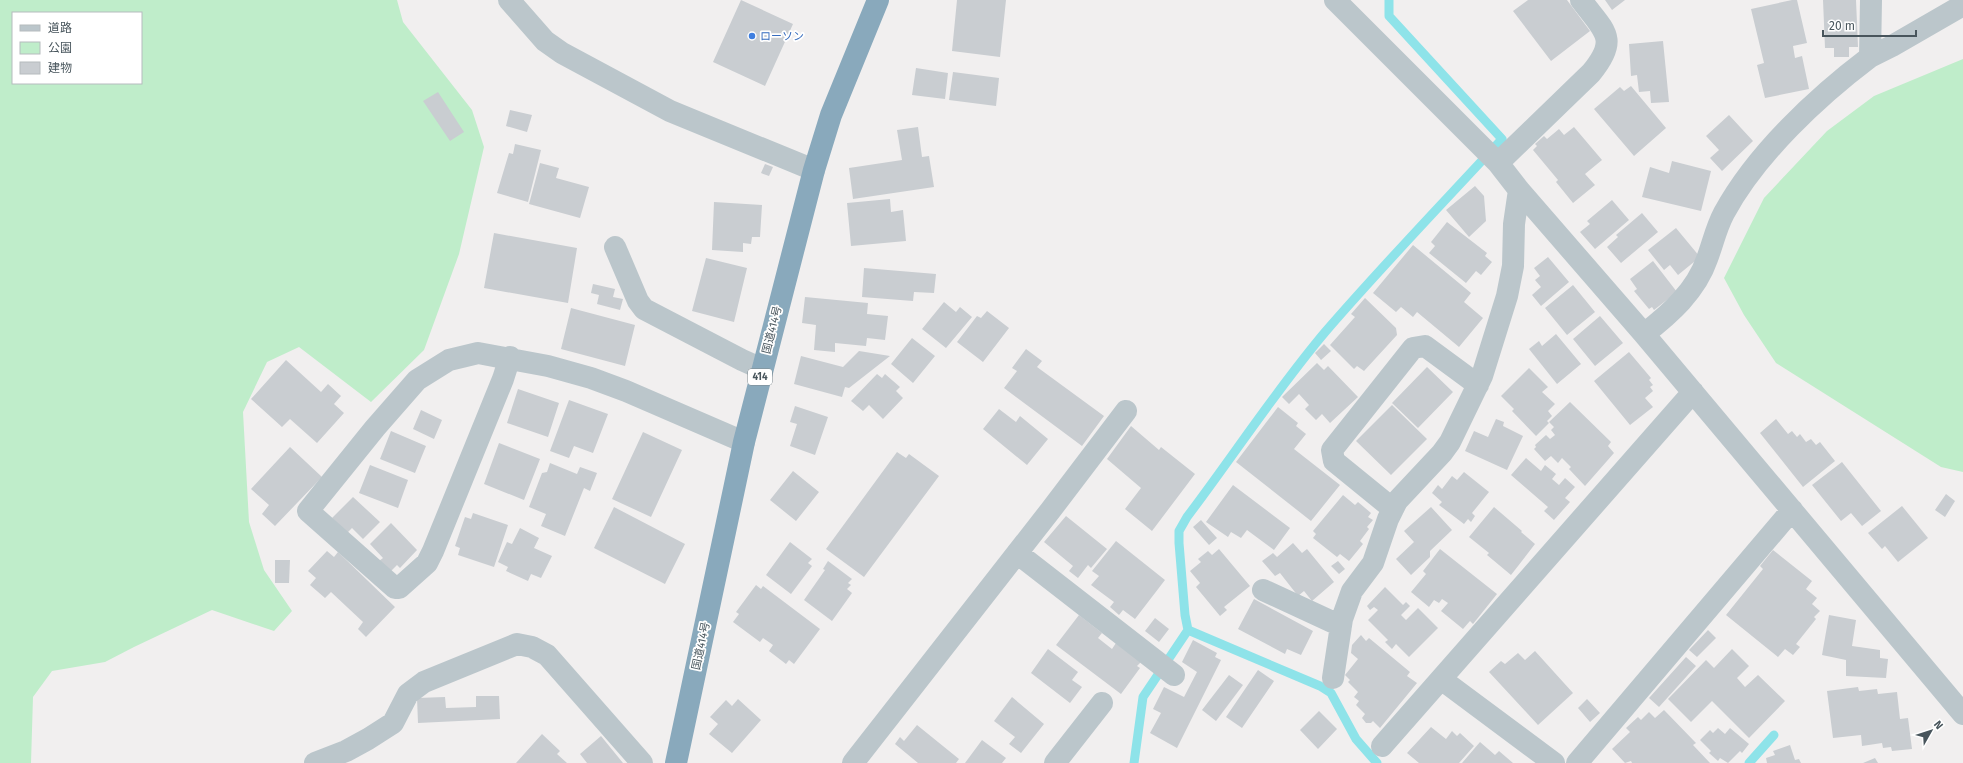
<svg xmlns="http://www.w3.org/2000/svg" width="1963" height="763" viewBox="0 0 1963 763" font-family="'Fira Sans','Noto Sans JP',sans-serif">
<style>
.green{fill:#bfedca;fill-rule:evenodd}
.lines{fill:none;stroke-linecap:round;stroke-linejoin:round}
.stream{stroke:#8ee3e9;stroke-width:9}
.building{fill:#c9cdd1}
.minor{stroke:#bbc6cb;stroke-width:22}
.highway{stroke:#89a9bc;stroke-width:22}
.shop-dot{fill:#3f7fe0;stroke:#fff;stroke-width:1.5}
.labels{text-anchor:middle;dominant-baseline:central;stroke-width:3.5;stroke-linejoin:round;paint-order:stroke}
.shield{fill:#fff;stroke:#7f888d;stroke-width:1}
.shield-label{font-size:10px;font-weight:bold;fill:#48555c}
.shop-label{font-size:11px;fill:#366cbe;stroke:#fff;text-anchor:start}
.street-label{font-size:11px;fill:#48555c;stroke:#fff}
</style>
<rect width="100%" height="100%" fill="#f1efef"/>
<path class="green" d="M 0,0 L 397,0 L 403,22 L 472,110 L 484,147 L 459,254 L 424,350 L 371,402 L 299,347 L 267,362 L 243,412 L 249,522 L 264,570 L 292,611 L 274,631 L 212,610 L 134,647 L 105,662 L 52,671 L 33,697 L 31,763 L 0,763 ZM 13,13 L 141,13 L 141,83 L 13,83 Z
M 1963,59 L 1963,472 L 1941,467 L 1776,363 L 1744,315 L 1724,278 L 1764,198 L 1827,131 L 1874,96 Z"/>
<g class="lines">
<path class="stream" d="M 1188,630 L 1320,686 L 1331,693 L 1356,739 L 1377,763
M 1134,763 L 1143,697 L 1188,630 L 1185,615 L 1179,543 L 1179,531 L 1187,517 C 1234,455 1276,390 1326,331 C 1383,265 1443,203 1502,139 L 1389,16 L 1389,0
M 1749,763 L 1774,735"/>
</g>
<path class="building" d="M 741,0 L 793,24 L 765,86 L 713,62 Z
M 957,0 L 1006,0 L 1000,57 L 952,51 Z
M 1528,0 L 1567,0 L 1590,31 L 1551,61 L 1513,11 Z
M 1605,0 L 1625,0 L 1612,10 Z
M 1792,0 L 1797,0 L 1807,43 L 1793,46 L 1795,58 L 1802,56 L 1809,89 L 1765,98 L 1757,65 L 1764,63 L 1751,9 Z
M 1823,0 L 1856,0 L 1858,47 L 1849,47 L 1849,57 L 1834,57 L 1834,48 L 1825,48 Z
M 1663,41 L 1669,102 L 1651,103 L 1650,91 L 1639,92 L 1637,75 L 1631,76 L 1629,44 Z
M 916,68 L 948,73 L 945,99 L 912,95 Z
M 953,72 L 999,78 L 996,106 L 949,100 Z
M 1631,86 L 1666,128 L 1634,156 L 1594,109 L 1620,87 L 1624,91 Z
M 438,92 L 464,132 L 450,141 L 423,101 Z
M 510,110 L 532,115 L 527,132 L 506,126 Z
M 1729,115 L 1753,141 L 1722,171 L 1710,158 L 1719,150 L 1706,136 Z
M 918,127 L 922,157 L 929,156 L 934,187 L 853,199 L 849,168 L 902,160 L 897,130 Z
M 1574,127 L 1602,160 L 1585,174 L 1595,185 L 1573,203 L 1556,182 L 1558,180 L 1533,150 L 1537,146 L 1535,144 L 1544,136 L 1547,139 L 1559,129 L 1564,135 Z
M 515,144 L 541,150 L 528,202 L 497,193 L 509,153 L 513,154 Z
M 1672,161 L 1711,171 L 1701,211 L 1642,197 L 1650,167 L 1669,173 Z
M 540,163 L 559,168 L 556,178 L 589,187 L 580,218 L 529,204 Z
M 765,164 L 773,167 L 769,176 L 761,173 Z
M 1475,186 L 1484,196 L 1486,221 L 1469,237 L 1446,210 Z
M 890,199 L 891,212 L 903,210 L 906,241 L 851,246 L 847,203 Z
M 1612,200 L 1629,220 L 1595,249 L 1580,232 L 1590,224 L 1587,221 Z
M 714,202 L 762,205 L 760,237 L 752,237 L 751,244 L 743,243 L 743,252 L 712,250 Z
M 1642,213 L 1658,232 L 1621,263 L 1607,247 L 1618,237 L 1616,235 Z
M 1447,222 L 1487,253 L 1485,256 L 1492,262 L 1481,275 L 1476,271 L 1466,283 L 1429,253 L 1435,246 L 1431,242 Z
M 1676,228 L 1700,257 L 1678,275 L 1670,265 L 1664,270 L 1648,250 Z
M 494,233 L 577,248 L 568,303 L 484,288 Z
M 1413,245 L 1471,293 L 1464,302 L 1483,318 L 1459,347 L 1417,312 L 1413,317 L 1401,307 L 1396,312 L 1373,293 Z
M 1548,257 L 1569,282 L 1541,306 L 1532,295 L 1541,287 L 1535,280 L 1540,276 L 1534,268 Z
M 706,258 L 747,268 L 734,322 L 692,311 Z
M 1653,261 L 1677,292 L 1654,310 L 1652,307 L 1649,309 L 1634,291 L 1637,289 L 1630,279 Z
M 864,268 L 936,274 L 934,293 L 914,292 L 913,301 L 862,297 Z
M 593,284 L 615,289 L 613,297 L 623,299 L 620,310 L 597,304 L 599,295 L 591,293 Z
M 1573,285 L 1595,312 L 1567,335 L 1545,308 Z
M 805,297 L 868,303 L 867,314 L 888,316 L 885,340 L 867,338 L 866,346 L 835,343 L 835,352 L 814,350 L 816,325 L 802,323 Z
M 1365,298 L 1396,328 L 1397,335 L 1364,371 L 1357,366 L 1354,369 L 1330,345 L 1355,317 L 1351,314 Z
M 944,302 L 956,312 L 960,307 L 972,317 L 946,348 L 922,329 Z
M 571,308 L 635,325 L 625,366 L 561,349 Z
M 987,311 L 1009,328 L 983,362 L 957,342 L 977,316 L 981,318 Z
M 1600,316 L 1623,343 L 1595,366 L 1573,339 Z
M 1556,334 L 1581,364 L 1557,384 L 1529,349 L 1539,341 L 1542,346 Z
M 912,338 L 935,356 L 913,383 L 891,364 Z
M 1324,344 L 1331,351 L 1321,360 L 1315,353 Z
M 1026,349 L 1042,361 L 1037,367 L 1104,416 L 1082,446 L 1004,388 L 1017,371 L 1012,368 Z
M 859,351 L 890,356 L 849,388 L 845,387 L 842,397 L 794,384 L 801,356 L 843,367 Z
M 1629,352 L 1651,378 L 1649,380 L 1653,385 L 1650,387 L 1653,391 L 1645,398 L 1653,407 L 1630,425 L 1594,381 Z
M 286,360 L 321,392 L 328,384 L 341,396 L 334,404 L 344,413 L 317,443 L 290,419 L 282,427 L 251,399 Z
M 1317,363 L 1324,370 L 1328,366 L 1358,397 L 1330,423 L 1322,414 L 1316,420 L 1305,409 L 1309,405 L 1299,394 L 1289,404 L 1282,397 Z
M 1427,367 L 1453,392 L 1418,428 L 1392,403 Z
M 1529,368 L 1548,387 L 1542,392 L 1555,404 L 1548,411 L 1552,416 L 1547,421 L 1549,423 L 1536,436 L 1512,411 L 1514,409 L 1501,396 Z
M 877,374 L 882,378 L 885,374 L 900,387 L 896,391 L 903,398 L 883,419 L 869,405 L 863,411 L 851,401 Z
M 518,389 L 559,403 L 548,437 L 507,423 Z
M 569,400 L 608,414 L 593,453 L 574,446 L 569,458 L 550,451 Z
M 1570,402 L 1611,442 L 1608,446 L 1614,453 L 1585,486 L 1569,469 L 1571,467 L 1562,458 L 1558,463 L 1551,456 L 1545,461 L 1534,449 L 1536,447 L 1535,445 L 1546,435 L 1550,439 L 1555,435 L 1551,430 L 1554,427 L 1549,422 Z
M 1392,405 L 1427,439 L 1391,475 L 1356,441 Z
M 795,406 L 828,417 L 815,455 L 790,446 L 797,424 L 790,422 Z
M 1278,407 L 1298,423 L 1296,426 L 1306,434 L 1294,449 L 1340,485 L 1311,521 L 1236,462 Z
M 999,409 L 1016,422 L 1020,416 L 1048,439 L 1027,465 L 983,429 Z
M 421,410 L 442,420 L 434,439 L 413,429 Z
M 1496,419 L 1504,422 L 1503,426 L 1523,436 L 1507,470 L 1465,451 L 1474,431 L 1488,437 Z
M 1776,419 L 1788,434 L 1792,431 L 1797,437 L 1800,434 L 1806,442 L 1811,439 L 1816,445 L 1820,442 L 1835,461 L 1803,487 L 1760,433 Z
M 1131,426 L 1159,450 L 1161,447 L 1195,474 L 1152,531 L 1125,509 L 1141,488 L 1107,459 Z
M 391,431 L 426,446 L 415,473 L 380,459 Z
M 643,432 L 682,450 L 651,517 L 612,499 Z
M 499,443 L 540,459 L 524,500 L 484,484 Z
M 290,447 L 322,477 L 275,526 L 262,514 L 269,505 L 251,489 Z
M 897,452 L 906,458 L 909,454 L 939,476 L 864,577 L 826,549 Z
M 1526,458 L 1541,471 L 1545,465 L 1556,474 L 1552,479 L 1559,485 L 1565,478 L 1575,487 L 1565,498 L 1570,502 L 1554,520 L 1544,511 L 1548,507 L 1511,475 Z
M 1842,462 L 1881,511 L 1862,526 L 1851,513 L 1841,521 L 1812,485 Z
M 550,463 L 577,474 L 580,467 L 597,473 L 590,491 L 584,488 L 565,536 L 541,526 L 546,514 L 529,507 L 542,473 L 547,472 Z
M 370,465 L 408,480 L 398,508 L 359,493 Z
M 793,471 L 819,492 L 796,521 L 770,500 Z
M 1464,472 L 1489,492 L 1472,513 L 1475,516 L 1471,522 L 1468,519 L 1464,524 L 1439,505 L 1442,502 L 1432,493 L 1438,485 L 1442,489 L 1452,476 L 1457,480 Z
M 1233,485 L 1290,528 L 1274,550 L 1247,530 L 1241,538 L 1231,532 L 1228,537 L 1206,522 Z
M 1946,494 L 1955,501 L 1945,517 L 1935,510 Z
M 1343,495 L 1355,505 L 1358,502 L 1371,513 L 1368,517 L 1373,520 L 1367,527 L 1369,529 L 1360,541 L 1363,544 L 1349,561 L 1340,554 L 1337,557 L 1313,538 L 1316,534 L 1313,531 Z
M 353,497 L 380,522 L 363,539 L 352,528 L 347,533 L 332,518 Z
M 1902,506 L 1928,538 L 1898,562 L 1885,546 L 1882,549 L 1868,533 Z
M 614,507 L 685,544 L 665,584 L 594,548 Z
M 1431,507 L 1452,530 L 1430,551 L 1430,557 L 1411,575 L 1396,559 L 1414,542 L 1404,531 Z
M 1494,507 L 1522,531 L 1521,532 L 1535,544 L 1511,575 L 1487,555 L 1489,553 L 1469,537 Z
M 473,513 L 508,525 L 494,567 L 458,555 L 460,548 L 455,546 L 465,517 L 471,519 Z
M 1066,516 L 1107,549 L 1091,568 L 1088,565 L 1078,578 L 1069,571 L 1073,566 L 1044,542 Z
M 1201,520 L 1217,538 L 1209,545 L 1193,527 Z
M 391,523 L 417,550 L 400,568 L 397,565 L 390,572 L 379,561 L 383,558 L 370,544 Z
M 520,528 L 539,538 L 534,548 L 552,556 L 541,578 L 531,574 L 528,581 L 506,571 L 508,567 L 498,562 L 507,542 L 512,544 Z
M 1116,541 L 1165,580 L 1135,619 L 1123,610 L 1119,615 L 1110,607 L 1114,602 L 1091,585 L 1099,576 L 1092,571 Z
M 790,542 L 812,559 L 808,563 L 812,566 L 791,594 L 766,575 Z
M 1293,543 L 1302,553 L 1307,549 L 1334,582 L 1312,601 L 1304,591 L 1298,596 L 1280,573 L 1275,576 L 1262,561 L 1273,553 L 1277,557 Z
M 1219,549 L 1250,586 L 1224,607 L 1227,610 L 1220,616 L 1196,587 L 1200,583 L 1190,571 L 1201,562 L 1198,559 L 1208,551 L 1212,555 Z
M 1440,549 L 1497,594 L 1473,624 L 1470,621 L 1463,629 L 1441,611 L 1448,603 L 1442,599 L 1439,603 L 1434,600 L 1429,607 L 1411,592 L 1426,574 L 1423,571 Z
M 1773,550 L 1812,581 L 1806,589 L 1817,598 L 1812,604 L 1820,611 L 1814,617 L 1816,619 L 1796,644 L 1800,647 L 1793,655 L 1785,649 L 1778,657 L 1726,615 L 1763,569 L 1760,566 Z
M 327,551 L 334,557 L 338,552 L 395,607 L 366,637 L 358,629 L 363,622 L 331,592 L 325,598 L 310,585 L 316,578 L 308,571 Z
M 275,560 L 290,560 L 289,583 L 275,583 Z
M 828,561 L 852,579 L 848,583 L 851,585 L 847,589 L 852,593 L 832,621 L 804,600 L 825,570 L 823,569 Z
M 1338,561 L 1345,569 L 1339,574 L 1331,566 Z
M 756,585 L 761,589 L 763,586 L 820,629 L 794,664 L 789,660 L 786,664 L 769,651 L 773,645 L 763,638 L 760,642 L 733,622 L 739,614 L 736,612 Z
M 1385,587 L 1403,605 L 1406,602 L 1410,606 L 1401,615 L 1406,620 L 1418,608 L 1438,628 L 1409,657 L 1396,644 L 1392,649 L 1385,642 L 1388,640 L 1368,620 L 1378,610 L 1374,607 L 1370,610 L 1367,606 Z
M 1254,599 L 1313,631 L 1301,655 L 1287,649 L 1285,654 L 1238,629 Z
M 1079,615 L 1102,633 L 1098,638 L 1112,649 L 1116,643 L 1141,662 L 1137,666 L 1140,668 L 1121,694 L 1056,645 Z
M 1829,615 L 1856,620 L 1852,646 L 1880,650 L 1880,658 L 1888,659 L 1886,678 L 1846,676 L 1846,660 L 1822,655 Z
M 1155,618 L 1169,629 L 1159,642 L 1145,631 Z
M 1708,630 L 1716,638 L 1697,657 L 1689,650 Z
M 1361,635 L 1366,641 L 1369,638 L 1410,672 L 1407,676 L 1417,683 L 1380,728 L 1373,721 L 1371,723 L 1366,723 L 1362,718 L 1365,714 L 1356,705 L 1359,701 L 1354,697 L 1358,692 L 1348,682 L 1350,680 L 1345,675 L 1358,659 L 1351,653 L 1352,645 Z
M 1193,640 L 1217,653 L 1215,657 L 1221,660 L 1177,748 L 1150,733 L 1161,713 L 1153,709 L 1164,687 L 1184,697 L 1197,672 L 1182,662 Z
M 1048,649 L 1078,672 L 1072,680 L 1082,687 L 1070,703 L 1031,673 Z
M 1732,649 L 1749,666 L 1737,678 L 1745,687 L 1758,675 L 1785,701 L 1749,738 L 1712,701 L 1691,722 L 1668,699 L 1706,660 L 1714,668 Z
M 1535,651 L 1573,693 L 1538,725 L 1489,672 L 1501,661 L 1505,664 L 1518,653 L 1525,660 Z
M 1686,657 L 1696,666 L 1659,707 L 1649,698 Z
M 1258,670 L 1274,681 L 1242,728 L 1226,717 Z
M 1229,675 L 1243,685 L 1216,721 L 1202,710 Z
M 1858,687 L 1859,691 L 1877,689 L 1878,694 L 1897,692 L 1900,719 L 1908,718 L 1912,749 L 1892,751 L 1891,747 L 1883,748 L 1882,743 L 1862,746 L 1861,735 L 1833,738 L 1827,691 Z
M 476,696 L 499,696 L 500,719 L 418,723 L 417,698 L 445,697 L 446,708 L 476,707 Z
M 1012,697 L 1044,724 L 1021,753 L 1009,744 L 1015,737 L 994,721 Z
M 738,699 L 761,720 L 732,753 L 709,734 L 718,724 L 710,717 L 726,700 L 732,706 Z
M 1587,699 L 1600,713 L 1590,722 L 1578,708 Z
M 1664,710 L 1696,743 L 1693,745 L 1710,763 L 1632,763 L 1631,761 L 1625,763 L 1612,749 L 1630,732 L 1626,728 L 1638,717 L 1641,720 L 1649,712 L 1655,718 Z
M 1319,711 L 1337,729 L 1318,749 L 1300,730 Z
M 917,725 L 959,759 L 956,763 L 918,763 L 895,744 L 900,737 L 904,741 Z
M 1431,727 L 1446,739 L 1452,731 L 1457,736 L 1460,733 L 1474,746 L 1459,763 L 1419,763 L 1407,753 Z
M 1718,728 L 1725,734 L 1730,728 L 1749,744 L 1742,753 L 1740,751 L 1728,763 L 1720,758 L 1718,761 L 1709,753 L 1711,751 L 1700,740 L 1710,730 L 1713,733 Z
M 542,734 L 560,751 L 557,754 L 567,763 L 516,763 Z
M 601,736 L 623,763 L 587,763 L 580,754 Z
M 982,740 L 1006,758 L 1002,763 L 965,763 Z
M 1480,742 L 1495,755 L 1499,751 L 1513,763 L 1462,763 Z
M 1790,745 L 1795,760 L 1799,759 L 1801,763 L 1767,763 L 1766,758 L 1775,755 L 1773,751 Z
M 1875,758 L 1878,763 L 1863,763 Z"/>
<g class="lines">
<path class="minor" d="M 509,0 L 545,41 L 562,53 L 670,111 L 814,170
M 1335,0 L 1498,163 L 1519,190 L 1644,334 L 1963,714
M 1870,57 L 1892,46 L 1963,5
M 1498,163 L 1591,73 C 1620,38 1604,31 1581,0
M 615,247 L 638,301 L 644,309 L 742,360 L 762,369
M 1644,334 C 1670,314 1696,291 1707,259 C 1713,243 1716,228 1724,213 C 1756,154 1817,97 1870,57 L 1871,0
M 510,357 L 503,379 L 433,551 L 427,563 L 399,588 L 395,588 L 308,511 L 375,428 L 417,380 L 449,360 L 478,353 L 548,366 L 591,378 L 626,391 L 744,442
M 1393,509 L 1334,461 L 1332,450 L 1413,348 L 1425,346 L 1478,385
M 1017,553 L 1174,675
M 1263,590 L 1341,626
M 1333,678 L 1342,619 L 1352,591 L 1373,563 L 1388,519 L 1397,501 L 1442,453 L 1450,442 L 1482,376 L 1507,296 L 1513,266 L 1514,224 L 1519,190
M 1441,679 L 1554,763
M 1382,746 L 1693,392
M 315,763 L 346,751 L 368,739 L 393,723 L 408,694 L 424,682 L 517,644 L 532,647 L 547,655 L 642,763
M 853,763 L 1050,511 L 1126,411
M 1055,763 L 1102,703
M 1577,763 L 1792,510"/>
<path class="highway" d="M 676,763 L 744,442 L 814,170 L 831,115 L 878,0"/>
</g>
<circle class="shop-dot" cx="752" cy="36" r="4"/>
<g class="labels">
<rect class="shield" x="748" y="369" width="24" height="16" rx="3"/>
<g class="shield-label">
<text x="760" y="377">414</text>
</g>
<g class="shop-label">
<text x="760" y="36">ローソン</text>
</g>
<g class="street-label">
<text transform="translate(772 330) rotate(-76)">国道414号</text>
<text transform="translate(701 646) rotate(-78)">国道414号</text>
</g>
</g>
<rect x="12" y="12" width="130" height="72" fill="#ffffff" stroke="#b6bbbe"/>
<rect x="20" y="25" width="20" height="6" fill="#bbc6cb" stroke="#b6bbbe"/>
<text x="48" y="32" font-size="12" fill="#48555c">道路</text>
<rect x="20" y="42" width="20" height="12" fill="#bfedca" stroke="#b6bbbe"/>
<text x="48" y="52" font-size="12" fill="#48555c">公園</text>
<rect x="20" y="62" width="20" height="12" fill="#c9cdd1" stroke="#b6bbbe"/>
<text x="48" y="72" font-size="12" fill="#48555c">建物</text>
<g transform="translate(1931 731) rotate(51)" stroke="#ffffff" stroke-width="3" paint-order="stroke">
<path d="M0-3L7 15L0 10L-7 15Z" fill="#48555c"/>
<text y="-6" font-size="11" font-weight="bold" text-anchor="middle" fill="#48555c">N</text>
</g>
<path d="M1823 30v6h93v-6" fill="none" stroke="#48555c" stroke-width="2"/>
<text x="1829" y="30" font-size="12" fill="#48555c" stroke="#ffffff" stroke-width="3" paint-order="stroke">20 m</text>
</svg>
